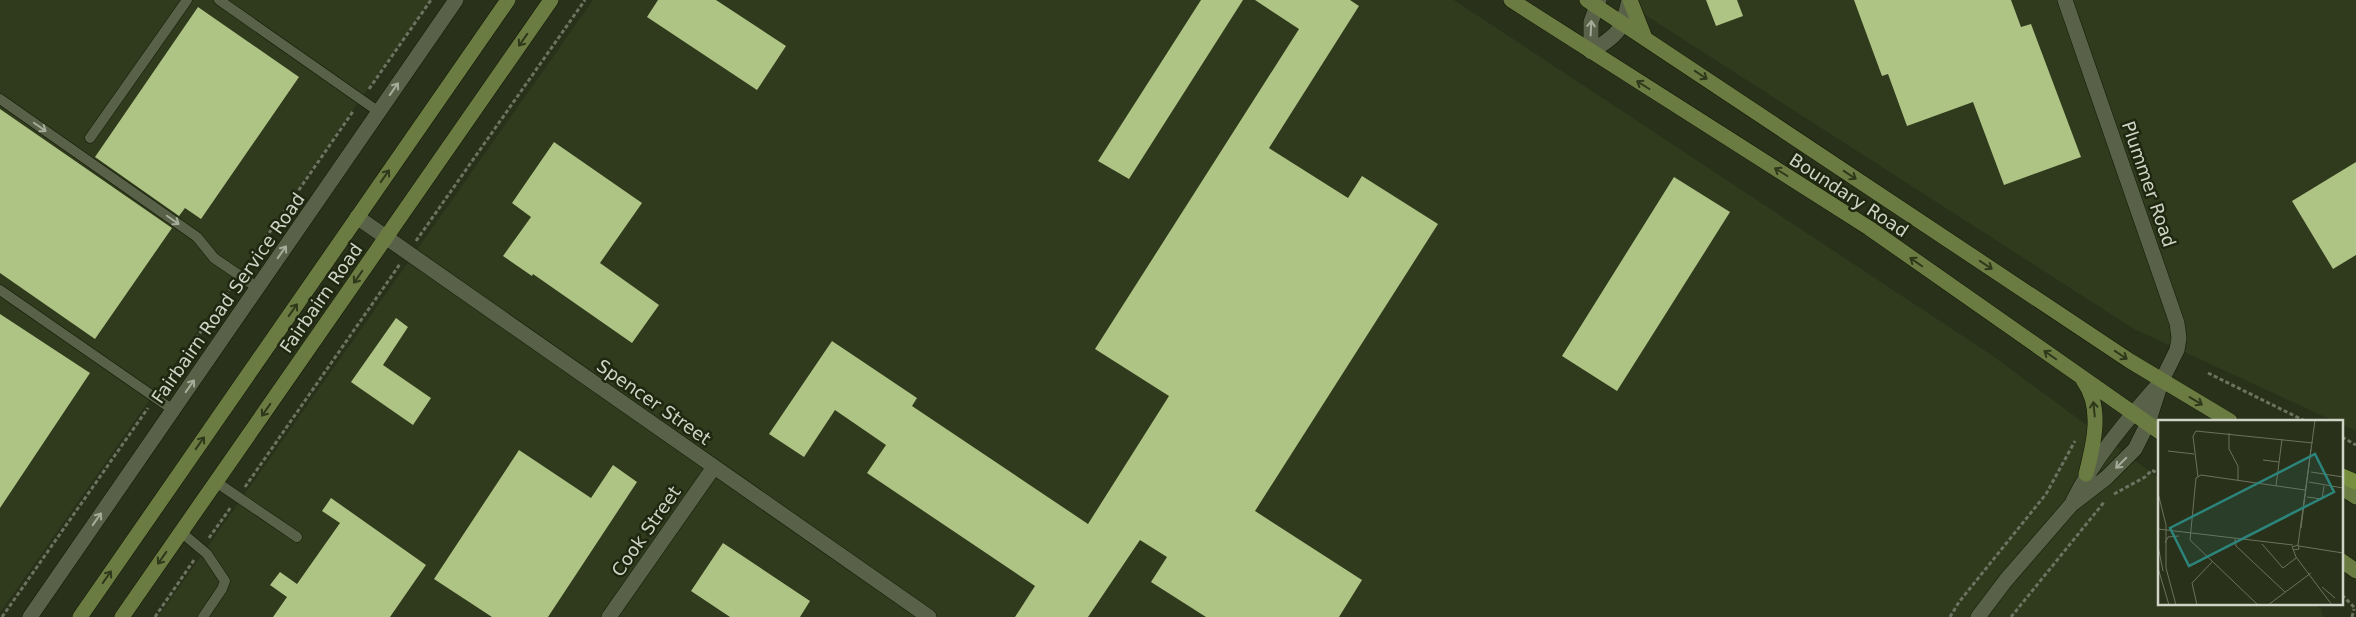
<svg xmlns="http://www.w3.org/2000/svg" width="2356" height="617" viewBox="0 0 2356 617" font-family="'DejaVu Sans',sans-serif">
<style>
.built{fill:#303a1c}
.building{fill:#aec485}
.lines{fill:none;stroke-linecap:round;stroke-linejoin:round}
.lane-casing{stroke:#121804;stroke-width:11}
.street-casing{stroke:#121804;stroke-width:16}
.primary-casing{stroke:#121804;stroke-width:16}
.highway-casing{stroke:#121804;stroke-width:16}
.path{stroke:#6d7360;stroke-width:3;stroke-dasharray:4 2.5;stroke-linecap:butt}
.lane{stroke:#596249;stroke-width:10}
.street{stroke:#596249;stroke-width:15}
.primary{stroke:#6a7c42;stroke-width:15}
.highway{stroke:#768e3e;stroke-width:15}
.oneway{stroke:#a6ac9a}
.oneway2{stroke:#2e381a}
.labels{text-anchor:middle;dominant-baseline:central;stroke-width:5;stroke-linejoin:round;paint-order:stroke}
.street-label{font-size:18px;fill:#cfd4c6;stroke:#1f2710}
.inset-road{fill:none;stroke:#6b725f;stroke-width:1}
.view{fill:#2c847b;fill-opacity:0.15;stroke:#2c847b;stroke-width:2.5}
.inset-edge{fill:none;stroke:#cfd4c6;stroke-width:2.5}
</style>
<rect width="100%" height="100%" fill="#29311a"/>
<path class="built" d="M 0,0 L 430,0 L 0,613 Z
M 593,0 L 1454,0 L 1993,356 L 2160,479 L 2160,603 L 2313,603 L 2321,609 L 2323,617 L 158,617 Z
M 1622,0 L 2356,0 L 2356,431 L 2342,425 L 2342,421 L 2334,421 L 2134,329 Z"/>
<path class="building" d="M 658,0 L 716,0 L 786,46 L 757,90 L 647,17 Z
M 1201,0 L 1243,0 L 1129,179 L 1098,161 Z
M 1255,0 L 1350,0 L 1359,6 L 1269,148 L 1348,198 L 1362,176 L 1438,224 L 1255,511 L 1362,580 L 1339,617 L 1206,617 L 1151,582 L 1167,557 L 1140,540 L 1088,617 L 1015,617 L 1035,586 L 867,473 L 886,445 L 835,410 L 804,457 L 769,434 L 832,341 L 917,398 L 912,406 L 1088,524 L 1169,396 L 1095,349 L 1299,29 Z
M 1706,0 L 1737,0 L 1743,16 L 1716,26 Z
M 1854,0 L 2011,0 L 2021,27 L 2031,24 L 2081,157 L 2004,185 L 1973,102 L 1907,126 L 1888,74 L 1882,76 Z
M 198,7 L 299,77 L 201,219 L 185,208 L 179,216 L 95,157 Z
M 0,109 L 172,228 L 95,339 L 0,273 Z
M 554,142 L 642,203 L 600,263 L 659,305 L 632,343 L 533,274 L 532,276 L 503,256 L 531,217 L 512,203 Z
M 2356,162 L 2356,255 L 2333,269 L 2292,201 Z
M 1674,177 L 1730,212 L 1617,391 L 1562,356 Z
M 0,314 L 90,373 L 0,508 Z
M 396,318 L 408,327 L 383,365 L 431,398 L 413,425 L 351,382 Z
M 519,450 L 591,498 L 613,465 L 637,482 L 548,617 L 492,617 L 434,579 Z
M 331,498 L 426,565 L 390,617 L 273,617 L 287,597 L 270,585 L 280,572 L 297,584 L 340,523 L 322,511 Z
M 723,543 L 810,601 L 800,617 L 730,617 L 691,591 Z"/>
<g class="lines">
<g class="lane-casing">
<path id="lane" d="M 219,0 L 379,112
M 0,99 L 197,237 L 214,258 L 258,288
M 90,138 L 187,0
M 0,290 L 173,410
M 216,482 L 297,537
M 181,532 L 207,554 L 225,581 L 222,589 L 203,617"/>
</g>
<g class="street-casing">
<path id="street" d="M 1591,52 C 1618,34 1622,32 1629,0
M 1591,52 L 1591,22 L 1599,0
M 357,217 L 929,617
M 2073,501 C 2094,459 2126,421 2158,385
M 30,617 L 456,0
M 609,617 L 714,467
M 1978,617 L 2006,580 L 2071,505 L 2106,478 L 2135,449 L 2148,423 L 2162,380 L 2177,350 L 2179,338 L 2177,323 L 2065,0"/>
</g>
<g class="primary-casing">
<path id="primary" d="M 1511,0 L 1869,228 L 2160,432
M 1587,0 L 2130,361 L 2230,421
M 1630,0 L 1645,38
M 2083,380 C 2103,407 2094,443 2086,474
M 2342,488 L 2356,497
M 2342,561 L 2356,571
M 80,617 L 508,0
M 122,617 L 551,0"/>
</g>
<g class="highway-casing">
<path id="highway" d="M 2342,476 L 2356,482"/>
</g>
<path class="path" d="M 369,89 L 431,0
M 416,241 L 585,0
M 247,265 L 354,110
M 2208,373 L 2305,421
M 163,387 L 233,285
M 2342,437 L 2356,445
M 245,487 L 400,264
M 2114,494 L 2145,477 L 2152,470 L 2160,475
M 209,538 L 231,507
M 2342,595 L 2356,609
M 2,617 L 148,408
M 155,617 L 194,560
M 1950,617 L 1959,602 L 2046,494 L 2075,441
M 2011,617 L 2105,501
M 2352,617 L 2354,609"/>
<use href="#lane" class="lane"/>
<use href="#street" class="street"/>
<use href="#primary" class="primary"/>
<use href="#highway" class="highway"/>
</g>
<defs><path id="oneway-shaft" d="M-6 0H5M1.5-3L5.5 0L1.5 3" fill="none" stroke-width="1.6" stroke-linecap="round" stroke-linejoin="round" transform="scale(1.25)"/></defs>
<g class="oneway">
<use href="#oneway-shaft" transform="translate(1591 28) rotate(-87)"/>
<use href="#oneway-shaft" transform="translate(394 89) rotate(-55)"/>
<use href="#oneway-shaft" transform="translate(40 127) rotate(35)"/>
<use href="#oneway-shaft" transform="translate(173 220) rotate(35)"/>
<use href="#oneway-shaft" transform="translate(282 252) rotate(-55)"/>
<use href="#oneway-shaft" transform="translate(190 386) rotate(-55)"/>
<use href="#oneway-shaft" transform="translate(2121 463) rotate(135)"/>
<use href="#oneway-shaft" transform="translate(97 519) rotate(-55)"/>
</g>
<g class="oneway2">
<use href="#oneway-shaft" transform="translate(523 40) rotate(125)"/>
<use href="#oneway-shaft" transform="translate(1701 75) rotate(34)"/>
<use href="#oneway-shaft" transform="translate(1643 85) rotate(-148)"/>
<use href="#oneway-shaft" transform="translate(1781 172) rotate(-148)"/>
<use href="#oneway-shaft" transform="translate(1850 175) rotate(34)"/>
<use href="#oneway-shaft" transform="translate(385 176) rotate(-55)"/>
<use href="#oneway-shaft" transform="translate(1916 262) rotate(-145)"/>
<use href="#oneway-shaft" transform="translate(1986 265) rotate(34)"/>
<use href="#oneway-shaft" transform="translate(358 277) rotate(125)"/>
<use href="#oneway-shaft" transform="translate(293 310) rotate(-55)"/>
<use href="#oneway-shaft" transform="translate(2050 355) rotate(-145)"/>
<use href="#oneway-shaft" transform="translate(2121 355) rotate(34)"/>
<use href="#oneway-shaft" transform="translate(2196 401) rotate(31)"/>
<use href="#oneway-shaft" transform="translate(2094 409) rotate(-96)"/>
<use href="#oneway-shaft" transform="translate(266 410) rotate(125)"/>
<use href="#oneway-shaft" transform="translate(200 443) rotate(-55)"/>
<use href="#oneway-shaft" transform="translate(162 558) rotate(125)"/>
<use href="#oneway-shaft" transform="translate(107 577) rotate(-55)"/>
</g>
<g class="labels">
<g class="street-label">
<text transform="translate(2149 184) rotate(71)">Plummer Road</text>
<text transform="translate(1849 195) rotate(33)">Boundary Road</text>
<text transform="translate(228 298) rotate(-55)">Fairbairn Road Service Road</text>
<text transform="translate(321 298) rotate(-55)">Fairbairn Road</text>
<text transform="translate(654 402) rotate(35)">Spencer Street</text>
<text transform="translate(646 531) rotate(-55)">Cook Street</text>
</g>
</g>
<g transform="translate(2158 420)">
<rect width="185" height="185" fill="#29311a"/>
<path class="inset-road" d="M 71,13 L 71,29 L 80,46 L 80,60M 10,31 L 36,34M 105,40 L 121,42M 153,52 L 185,57M 40,57 L 35,16 L 38,11 L 155,23M 151,62 L 185,68M 118,66 L 124,19M 0,73 L 8,105 L 8,148 L 18,185M 149,77 L 164,79 L 166,66M 143,108 L 153,29M 0,109 L 135,125M 77,119 L 78,126 L 127,172M 7,123 L 10,117 L 21,116M 104,124 L 125,148 L 138,138M 140,125 L 157,0M 0,126 L 5,151M 141,126 L 185,133M 135,130 L 141,129 L 140,125 L 134,127 L 135,129 L 138,137 L 174,185M 0,148 L 11,185M 164,167 L 177,178M 39,185 L 34,163 L 54,142M 100,185 L 32,120 L 38,58 L 43,55 L 147,70M 110,185 L 153,153"/>
<path class="view" d="M 157,34 L 176,72 L 31,146 L 12,108 Z"/>
<rect width="185" height="185" class="inset-edge"/>
</g>
</svg>
